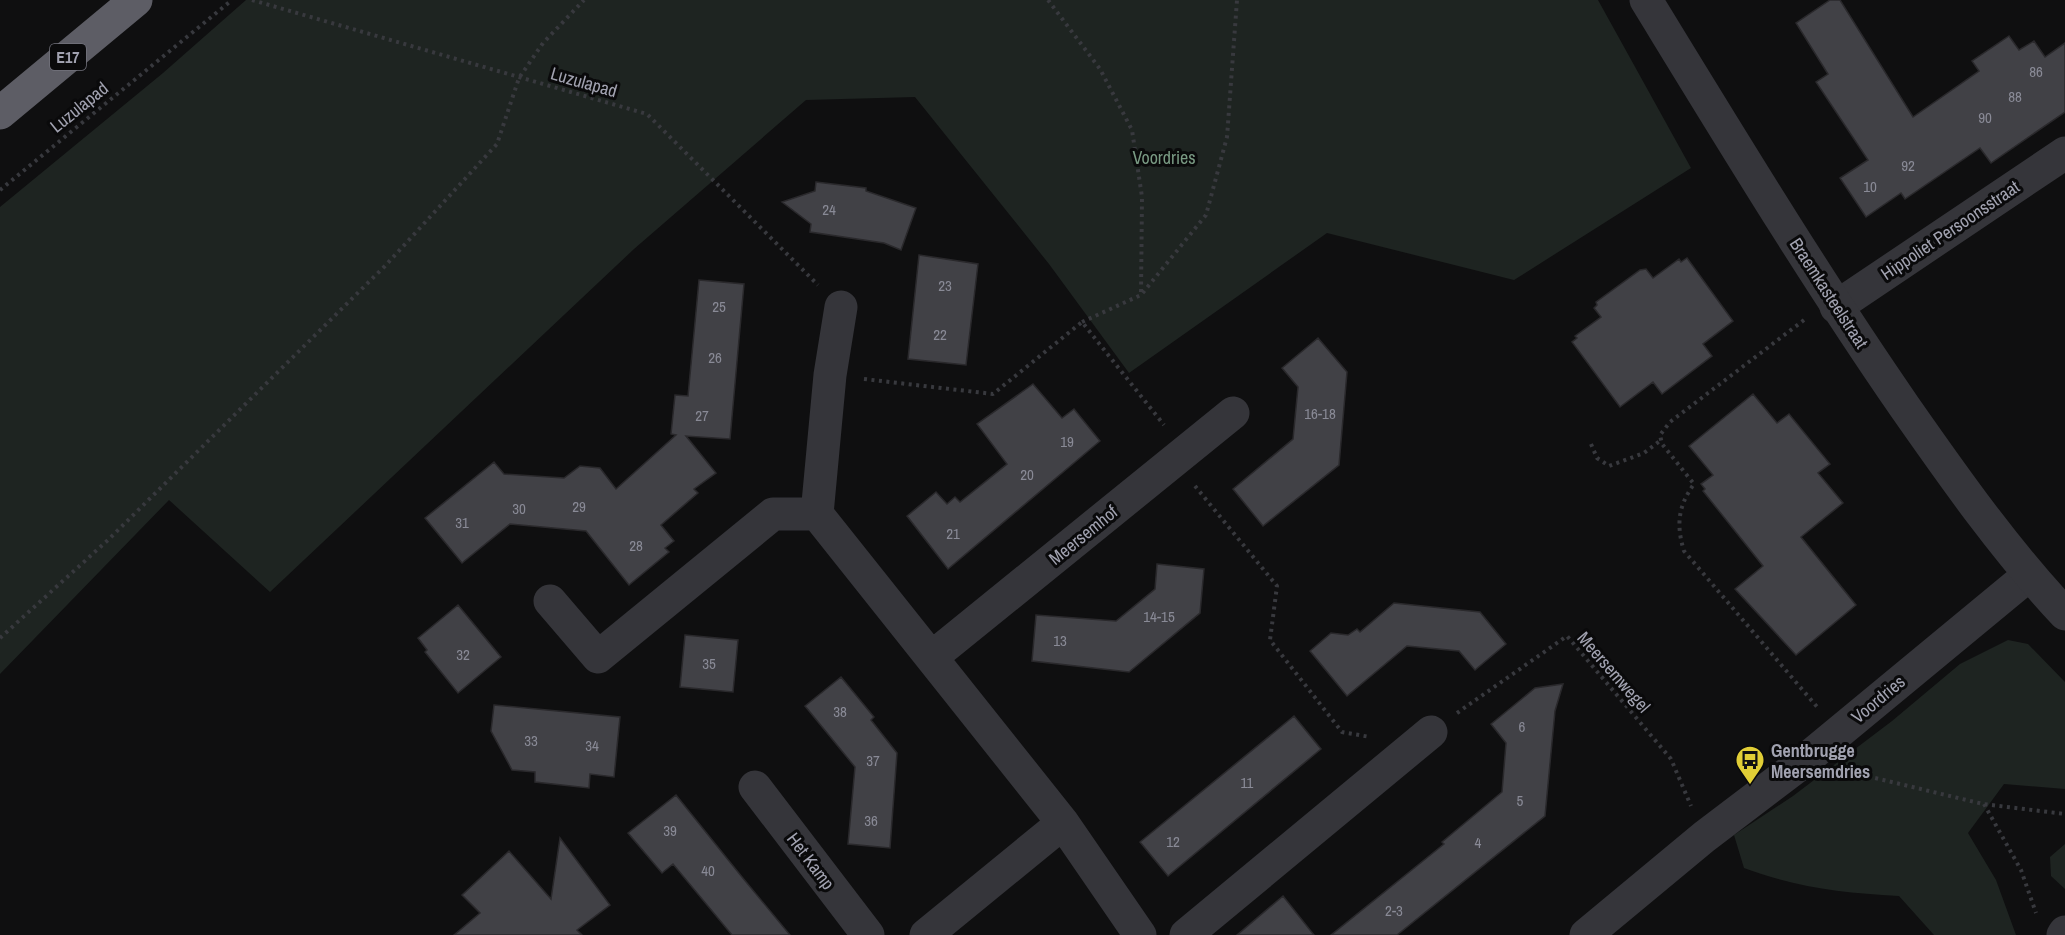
<svg xmlns="http://www.w3.org/2000/svg" width="2065" height="935" viewBox="0 0 2065 935" font-family="'Archivo Narrow',sans-serif">
<style>
.green{fill:#1e2421}
.building{fill:#414146;stroke:#2a292c;stroke-width:1.5}
.lines{fill:none;stroke-linecap:round;stroke-linejoin:round}
.path{stroke:#38393e;stroke-width:4;stroke-dasharray:3 4.5;stroke-linecap:butt}
.minor{stroke:#35353a;stroke-width:33}
.tertiary{stroke:#35353a;stroke-width:33}
.motorway{stroke:#5d5d65;stroke-width:33}
.labels{text-anchor:middle;dominant-baseline:central;stroke-width:6;stroke-linejoin:round;paint-order:stroke}
.number-label{font-size:15px;fill:#898a96}
.shield{fill:#0a0a0b;stroke:#74747e;stroke-width:1.5}
.shield-label{font-size:16px;font-weight:bold;fill:#a1a2b0}
.street-label{font-size:18px;fill:#a1a2b0;stroke:#0a0a0b}
.park-label{font-size:18px;fill:#799a83;stroke:#0a0a0b}
.poi-label{font-size:18px;font-weight:bold;fill:#a1a2b0;stroke:#0a0a0b;text-anchor:start}
</style>
<rect width="100%" height="100%" fill="#0f0f10"/>
<path class="green" d="M 246,0 L 1598,0 L 1691,168 L 1514,280 L 1327,233 L 1129,373 L 1049,264 L 915,97 L 806,100 L 634,249 L 270,592 L 169,500 L 0,674 L 0,207 L 163,73 Z
M 2008,640 L 2028,644 L 2065,682 L 2065,789 L 2004,784 L 1968,833 L 1996,880 L 2016,935 L 1934,935 L 1899,896 C 1842,893 1798,888 1744,868 L 1734,835 L 1793,796 L 1892,721 L 1960,664 Z
M 2065,844 L 2065,889 L 2051,876 L 2050,857 Z"/>
<path class="building" d="M 1830,0 L 1840,0 L 1913,117 L 1979,71 L 1972,61 L 2009,36 L 2019,50 L 2034,41 L 2045,57 L 2065,43 L 2065,112 L 1991,163 L 1980,148 L 1905,199 L 1901,193 L 1866,217 L 1840,178 L 1868,160 L 1816,82 L 1828,74 L 1796,23 Z
M 816,182 L 866,188 L 866,191 L 916,208 L 901,250 L 884,243 L 810,232 L 811,224 L 782,202 L 815,191 Z
M 919,255 L 978,264 L 966,365 L 908,359 Z
M 1687,258 L 1733,321 L 1703,344 L 1712,356 L 1662,394 L 1653,382 L 1620,407 L 1572,342 L 1577,338 L 1575,336 L 1601,317 L 1594,308 L 1597,305 L 1596,302 L 1640,270 L 1646,269 L 1653,278 L 1679,259 L 1681,262 Z
M 699,280 L 744,284 L 730,439 L 686,436 L 716,473 L 694,489 L 698,493 L 661,525 L 674,541 L 665,548 L 669,552 L 629,585 L 586,531 L 510,524 L 462,563 L 425,518 L 494,462 L 504,474 L 564,478 L 580,466 L 600,468 L 616,489 L 676,435 L 671,434 L 675,395 L 688,396 Z
M 1318,338 L 1347,372 L 1339,465 L 1263,526 L 1233,489 L 1293,439 L 1298,387 L 1282,368 Z
M 1033,384 L 1062,418 L 1074,409 L 1100,441 L 948,569 L 907,516 L 936,492 L 947,504 L 955,497 L 960,502 L 1007,464 L 977,424 Z
M 1753,394 L 1777,423 L 1789,414 L 1830,464 L 1818,473 L 1843,503 L 1801,537 L 1856,605 L 1796,655 L 1735,589 L 1763,566 L 1703,491 L 1705,489 L 1701,484 L 1713,475 L 1689,446 Z
M 1157,564 L 1204,569 L 1200,613 L 1129,672 L 1032,661 L 1036,615 L 1116,621 L 1155,589 Z
M 1394,603 L 1480,612 L 1506,644 L 1475,670 L 1459,651 L 1407,646 L 1347,696 L 1310,651 L 1331,633 L 1348,635 L 1357,629 L 1360,632 Z
M 458,605 L 501,657 L 458,693 L 425,652 L 427,650 L 418,638 Z
M 685,635 L 738,640 L 733,692 L 680,687 Z
M 841,677 L 874,717 L 871,720 L 897,753 L 890,848 L 848,844 L 855,767 L 805,706 Z
M 1563,684 L 1555,711 L 1545,816 L 1397,935 L 1331,935 L 1444,844 L 1442,842 L 1502,792 L 1506,743 L 1491,724 L 1535,688 Z
M 494,705 L 620,717 L 614,777 L 590,774 L 589,788 L 535,782 L 535,772 L 512,770 L 491,731 Z
M 1294,716 L 1321,749 L 1168,876 L 1140,842 Z
M 676,795 L 742,877 L 790,935 L 732,935 L 673,864 L 662,873 L 628,833 Z
M 560,838 L 610,905 L 577,930 L 582,935 L 454,935 L 480,913 L 462,895 L 509,851 L 551,899 Z
M 1283,896 L 1314,935 L 1237,935 Z"/>
<g class="lines">
<path class="path" d="M 252,0 L 647,114 L 818,285
M 1048,0 L 1100,69 L 1132,130 L 1142,197 L 1141,294
M 0,190 L 232,0
M 1804,320 L 1670,422 L 1660,435 L 1662,444 L 1694,484 C 1678,506 1676,525 1684,551 L 1818,708
M 1082,322 L 1141,295 L 1206,215 L 1227,137 L 1237,0
M 864,379 L 993,394 L 1082,322 L 1164,425
M 1591,444 L 1597,458 L 1609,466 L 1644,453 L 1661,440
M 1195,486 L 1277,586 L 1270,640 L 1342,732 L 1370,737
M 0,638 L 108,540 L 385,266 L 497,144 L 519,78 L 543,43 L 584,0
M 1457,713 L 1567,636 L 1671,759 L 1691,806
M 1846,771 L 1983,804 L 2065,814
M 1984,804 L 2021,870 L 2036,913"/>
<path class="minor" d="M 841,307 L 830,375 L 817,514 L 1063,823 L 1140,935
M 1836,307 L 2065,153
M 550,601 L 598,657 L 773,514 L 817,514
M 932,657 L 1233,413
M 755,787 L 868,935
M 926,935 L 1063,823
M 1186,935 L 1431,732
M 1586,935 L 1704,837 L 1804,761 L 2029,575
M 2063,935 L 2065,932"/>
<path class="tertiary" d="M 1646,0 C 1730,137 1813,274 1904,406 C 1955,479 2005,550 2065,614"/>
<path class="motorway" d="M 0,113 L 136,0"/>
</g>
<defs>
<g id="bus-pin" transform="scale(1.5)"><path d="M0 17L-7.5 6A9.5 9.5 0 1 1 7.5 6Z" fill="#e1ce36" stroke="#0a0a0b"/><path d="M-5-6H5V4H4V6H2V4H-2V6H-4V4H-5ZM-3.5-4V0h7V-4ZM-3.5 1.2v1.5H-2V1.2ZM2 1.2v1.5H3.5V1.2Z" fill="#111"/></g>
</defs>
<g fill-rule="evenodd">
<use href="#bus-pin" x="1750" y="760"/>
</g>
<g class="labels">
<g class="number-label">
<text x="2036" y="71">86</text>
<text x="2015" y="96">88</text>
<text x="1985" y="117">90</text>
<text x="1908" y="165">92</text>
<text x="1870" y="186">10</text>
<text x="829" y="209">24</text>
<text x="945" y="285">23</text>
<text x="719" y="306">25</text>
<text x="940" y="334">22</text>
<text x="715" y="357">26</text>
<text x="1320" y="413">16-18</text>
<text x="702" y="415">27</text>
<text x="1067" y="441">19</text>
<text x="1027" y="474">20</text>
<text x="579" y="506">29</text>
<text x="519" y="508">30</text>
<text x="462" y="522">31</text>
<text x="953" y="533">21</text>
<text x="636" y="545">28</text>
<text x="1159" y="616">14-15</text>
<text x="1060" y="640">13</text>
<text x="463" y="654">32</text>
<text x="709" y="663">35</text>
<text x="840" y="711">38</text>
<text x="1522" y="726">6</text>
<text x="531" y="740">33</text>
<text x="592" y="745">34</text>
<text x="873" y="760">37</text>
<text x="1247" y="782">11</text>
<text x="1520" y="800">5</text>
<text x="871" y="820">36</text>
<text x="670" y="830">39</text>
<text x="1173" y="841">12</text>
<text x="1478" y="842">4</text>
<text x="708" y="870">40</text>
<text x="1394" y="910">2-3</text>
</g>
<rect class="shield" x="50" y="44" width="36" height="26" rx="4.5"/>
<g class="shield-label">
<text x="68" y="57">E17</text>
</g>
<g class="street-label">
<text transform="translate(584 82) rotate(16)">Luzulapad</text>
<text transform="translate(79 107) rotate(-39)">Luzulapad</text>
<text transform="translate(1950 230) rotate(-34)">Hippoliet Persoonsstraat</text>
<text transform="translate(1829 293) rotate(57)">Braemkasteelstraat</text>
<text transform="translate(1083 535) rotate(-39)">Meersemhof</text>
<text transform="translate(1614 672) rotate(49)">Meersemwegel</text>
<text transform="translate(1878 699) rotate(-40)">Voordries</text>
<text transform="translate(811 861) rotate(53)">Het Kamp</text>
</g>
<g class="park-label">
<text x="1164" y="157">Voordries</text>
</g>
<g class="poi-label">
<text x="1771" y="750">Gentbrugge<tspan x="1771" dy="21">Meersemdries</tspan></text>
</g>
</g>
</svg>
